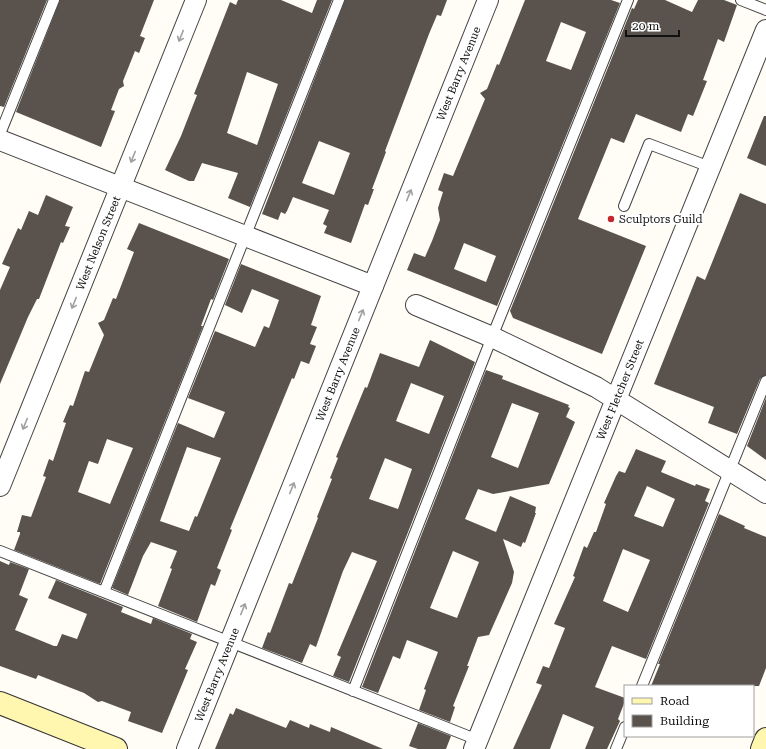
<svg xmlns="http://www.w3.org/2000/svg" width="766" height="749" viewBox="0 0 766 749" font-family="'Roboto Serif',serif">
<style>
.building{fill:#5a524d;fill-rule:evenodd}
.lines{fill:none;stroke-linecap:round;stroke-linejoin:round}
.lane-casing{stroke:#444;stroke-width:12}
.street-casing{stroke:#444;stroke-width:22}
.secondary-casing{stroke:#333;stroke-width:24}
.lane{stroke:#fff;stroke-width:10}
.street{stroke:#fff;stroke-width:20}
.secondary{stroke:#fff6b0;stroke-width:22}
.oneway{stroke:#a0a0a0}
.poi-dot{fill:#c4262e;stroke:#fff;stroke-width:1.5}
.labels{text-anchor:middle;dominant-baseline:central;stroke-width:4;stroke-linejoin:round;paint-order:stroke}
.street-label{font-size:11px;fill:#111;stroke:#fff}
.poi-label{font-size:11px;fill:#111;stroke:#fff;text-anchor:start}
</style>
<rect width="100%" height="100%" fill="#fffdf5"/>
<path class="building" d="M 0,0 L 47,0 L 4,107 L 0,106 Z
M 60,0 L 154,0 L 140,36 L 145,38 L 139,53 L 135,51 L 123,81 L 124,86 L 119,89 L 111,110 L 115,111 L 101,147 L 16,112 Z
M 238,0 L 281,0 L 312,13 L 317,0 L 332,0 L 250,207 L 228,198 L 238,173 L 202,163 L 194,181 L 189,181 L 165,170 L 181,136 L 197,95 L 194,94 L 230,2 L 236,5 ZM 247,72 L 278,84 L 257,145 L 227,133 Z
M 345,0 L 447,0 L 441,16 L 437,15 L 429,34 L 385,151 L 386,152 L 372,189 L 374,189 L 368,205 L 365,204 L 351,243 L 324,233 L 327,226 L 323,224 L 329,210 L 293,197 L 287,211 L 285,214 L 281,212 L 278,220 L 262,214 ZM 319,141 L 350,153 L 334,195 L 302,183 Z
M 525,0 L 611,0 L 620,3 L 497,306 L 407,270 L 414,253 L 425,257 L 432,241 L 440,220 L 438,208 L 443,192 L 438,190 L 444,173 L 453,176 L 485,99 L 480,93 L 487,89 L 497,64 L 499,65 ZM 561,22 L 586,32 L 571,70 L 546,61 ZM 464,243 L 496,256 L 486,282 L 454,269 Z
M 638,0 L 665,0 L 692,12 L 698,0 L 724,0 L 737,5 L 724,42 L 718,39 L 703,80 L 707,81 L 693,116 L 688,114 L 681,132 L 636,114 L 624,143 L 611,138 L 578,219 L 646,246 L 602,354 L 513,318 L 510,311 L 632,8 L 634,9 Z
M 764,116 L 766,116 L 766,166 L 747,158 Z
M 740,193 L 766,204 L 766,375 L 760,379 L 737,434 L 708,423 L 714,407 L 654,384 L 697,276 L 705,280 Z
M 46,195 L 73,207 L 65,226 L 70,227 L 63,243 L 61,242 L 39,299 L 37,299 L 28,317 L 0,384 L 0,290 L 10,267 L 2,264 L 18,228 L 21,230 L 29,211 L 38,215 Z
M 139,223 L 229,259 L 213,300 L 211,299 L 201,326 L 203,326 L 100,584 L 14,550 L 20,534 L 20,532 L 17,532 L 22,515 L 31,517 L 46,477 L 43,476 L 49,459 L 53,461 L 66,423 L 63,422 L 70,405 L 73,406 L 85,371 L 89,372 L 104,335 L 98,323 L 104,320 L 113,298 L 116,299 L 134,252 L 127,249 ZM 107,439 L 133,448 L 110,504 L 78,492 L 89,461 L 98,464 Z
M 241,264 L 321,296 L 311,325 L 317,327 L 310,344 L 316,346 L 309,364 L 301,361 L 294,379 L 292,378 L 230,529 L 232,530 L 217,568 L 221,570 L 215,586 L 211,584 L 197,622 L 158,606 L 172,569 L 170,568 L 177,551 L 151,542 L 143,556 L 128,595 L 112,588 L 178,423 L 214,438 L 225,412 L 188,398 L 215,331 L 255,347 L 264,326 L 269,328 L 279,300 L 252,289 L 242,313 L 225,305 ZM 187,447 L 221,458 L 197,517 L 195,516 L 189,531 L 160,521 Z
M 430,340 L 475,362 L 349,682 L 333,676 L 341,657 L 337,655 L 377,561 L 352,552 L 343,571 L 316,647 L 310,644 L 302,663 L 262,648 L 268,632 L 270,633 L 289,583 L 292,584 L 318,518 L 317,517 L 332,479 L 330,478 L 338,458 L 336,457 L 365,387 L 367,388 L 380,353 L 419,367 ZM 411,383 L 444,396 L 429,434 L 396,421 ZM 385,458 L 412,469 L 398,509 L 369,499 Z
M 486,370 L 503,376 L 502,379 L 569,405 L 568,407 L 570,408 L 566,417 L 575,422 L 549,484 L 493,494 L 478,489 L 465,519 L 496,532 L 510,496 L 536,507 L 535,513 L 536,513 L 525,543 L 523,542 L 521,547 L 503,539 L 514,572 L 512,583 L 489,635 L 478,637 L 467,666 L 469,666 L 453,706 L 455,707 L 450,722 L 419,710 L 426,690 L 424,689 L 438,652 L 407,640 L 400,659 L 393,656 L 378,693 L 362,687 ZM 512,403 L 539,413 L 518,468 L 491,457 ZM 453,551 L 479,562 L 457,618 L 430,608 Z
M 766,398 L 766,460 L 747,446 Z
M 636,449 L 666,461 L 661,472 L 695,486 L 696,484 L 710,489 L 705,501 L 709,503 L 646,659 L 612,646 L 595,687 L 625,698 L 625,701 L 618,719 L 620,721 L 607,749 L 585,749 L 594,727 L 563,714 L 550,749 L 513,749 L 542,685 L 536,683 L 543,666 L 549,668 L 565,628 L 554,624 L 575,577 L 573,576 L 584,546 L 587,548 L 594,532 L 596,532 L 606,504 L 604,503 L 616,476 L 619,471 L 625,473 ZM 647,486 L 675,499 L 663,527 L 634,516 ZM 623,549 L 650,560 L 628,612 L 603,601 Z
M 719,514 L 745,526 L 744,528 L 766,537 L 766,668 L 759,686 L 651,686 L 660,664 L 658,664 Z
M 0,561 L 9,565 L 10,562 L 29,569 L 19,595 L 28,599 L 15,630 L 54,646 L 57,646 L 62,634 L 77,639 L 87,614 L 48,598 L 56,580 L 123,607 L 121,612 L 151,624 L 153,618 L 192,634 L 190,639 L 197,642 L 185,669 L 188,670 L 162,733 L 128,721 L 131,712 L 102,701 L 98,702 L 84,693 L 38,675 L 36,679 L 0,666 Z
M 236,708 L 286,728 L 290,720 L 309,728 L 310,724 L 330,732 L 331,727 L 383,749 L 215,749 L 230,713 L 233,715 Z
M 418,723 L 451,736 L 446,749 L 418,749 L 409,746 Z"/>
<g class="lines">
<g class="lane-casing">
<path id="lane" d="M 741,0 L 766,10
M 0,134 L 54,0
M 624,206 L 649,144 L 710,167
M 0,551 L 478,740
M 104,592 L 339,0
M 642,686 L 766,381
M 353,691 L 492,337 L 628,0
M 616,749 L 625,727"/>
</g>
<g class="street-casing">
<g id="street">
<path d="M 0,140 L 373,286"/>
<path d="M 416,305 L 492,337 L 596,387 L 766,493"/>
<path id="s1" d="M 0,486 L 196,0"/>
<path id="s2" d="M 187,749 L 488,0"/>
<path id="s3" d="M 474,749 L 766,30"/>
</g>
</g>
<g class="secondary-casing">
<path id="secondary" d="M 0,703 L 116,749
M 762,749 L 766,739"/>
</g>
<use href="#lane" class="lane"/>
<use href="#street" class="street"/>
<use href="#secondary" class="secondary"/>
</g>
<defs><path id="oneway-shaft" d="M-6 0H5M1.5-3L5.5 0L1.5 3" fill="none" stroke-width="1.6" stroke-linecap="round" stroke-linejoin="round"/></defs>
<g class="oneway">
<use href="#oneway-shaft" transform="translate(181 36) rotate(112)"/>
<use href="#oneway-shaft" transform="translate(133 157) rotate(112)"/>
<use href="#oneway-shaft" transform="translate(409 195) rotate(-68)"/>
<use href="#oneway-shaft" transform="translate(74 303) rotate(112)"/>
<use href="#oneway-shaft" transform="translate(361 315) rotate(-68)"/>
<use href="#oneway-shaft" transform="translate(25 424) rotate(112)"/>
<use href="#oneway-shaft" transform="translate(292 488) rotate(-68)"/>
<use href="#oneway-shaft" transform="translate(243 609) rotate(-68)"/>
</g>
<circle class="poi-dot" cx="611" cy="219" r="4"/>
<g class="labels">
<g class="street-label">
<text stroke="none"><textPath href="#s2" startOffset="728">West Barry Avenue</textPath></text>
<text stroke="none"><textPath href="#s1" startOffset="262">West Nelson Street</textPath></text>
<text stroke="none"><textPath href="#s2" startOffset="404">West Barry Avenue</textPath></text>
<text stroke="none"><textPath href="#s3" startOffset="388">West Fletcher Street</textPath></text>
<text stroke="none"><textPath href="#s2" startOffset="80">West Barry Avenue</textPath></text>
</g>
<g class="poi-label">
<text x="619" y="219">Sculptors Guild</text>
</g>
</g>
<rect x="624" y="685" width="130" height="52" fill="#ffffff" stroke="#a0a0a0"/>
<rect x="632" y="698" width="20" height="6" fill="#fff6b0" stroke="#a0a0a0"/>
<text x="660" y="705" font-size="12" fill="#111111">Road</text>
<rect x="632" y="715" width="20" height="12" fill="#5a524d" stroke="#a0a0a0"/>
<text x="660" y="725" font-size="12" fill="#111111">Building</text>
<path d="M626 30v6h53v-6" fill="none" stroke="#111111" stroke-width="2"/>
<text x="632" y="30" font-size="12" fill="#111111" stroke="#ffffff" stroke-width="3" paint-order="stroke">20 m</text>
</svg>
